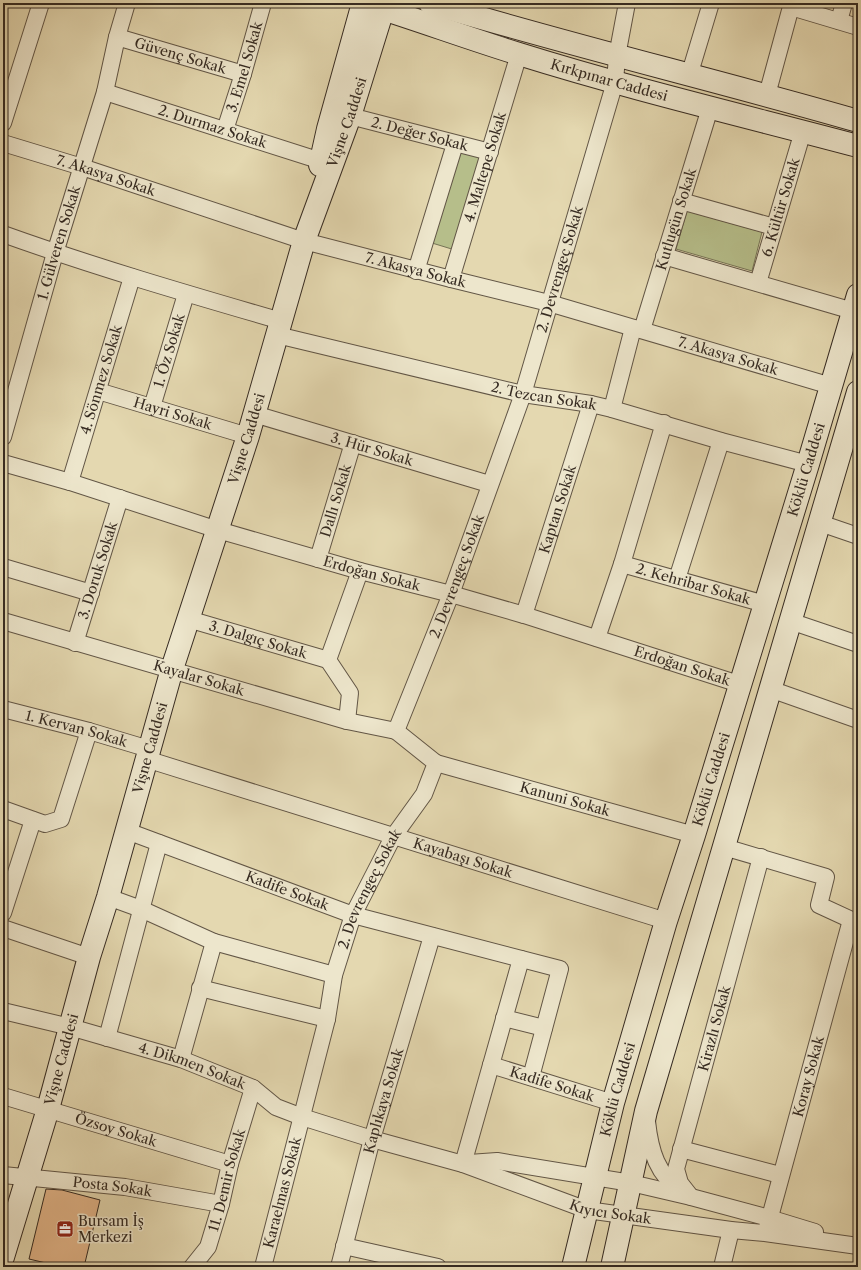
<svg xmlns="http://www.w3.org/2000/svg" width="861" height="1270" viewBox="0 0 861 1270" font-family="'Libre Caslon Text',serif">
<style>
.green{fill:#b6be8a;stroke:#767456}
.building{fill:#e2b589;stroke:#362b22}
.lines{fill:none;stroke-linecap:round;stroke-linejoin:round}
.minor-casing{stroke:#625646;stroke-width:18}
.secondary-casing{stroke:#362b22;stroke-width:24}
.minor{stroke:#ede6cc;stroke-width:16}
.secondary{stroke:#ede6cc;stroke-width:22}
.labels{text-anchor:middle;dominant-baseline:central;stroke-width:3;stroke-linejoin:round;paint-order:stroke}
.street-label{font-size:14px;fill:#362b22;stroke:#ede6cc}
.poi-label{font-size:14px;fill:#362b22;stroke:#ede6cc;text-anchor:start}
</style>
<rect width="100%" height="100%" fill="#e4d8b0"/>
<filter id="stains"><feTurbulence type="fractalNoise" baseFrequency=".005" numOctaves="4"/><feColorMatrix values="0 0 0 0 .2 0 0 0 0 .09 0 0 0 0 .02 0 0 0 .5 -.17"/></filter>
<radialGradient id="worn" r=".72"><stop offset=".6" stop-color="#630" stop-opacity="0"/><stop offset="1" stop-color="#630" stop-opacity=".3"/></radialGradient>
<path class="green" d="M 460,149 L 483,156 L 455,250 L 432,243 Z
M 687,211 L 762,232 L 752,271 L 676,249 Z"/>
<path class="building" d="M 46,1189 L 62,1190 L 100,1200 L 84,1267 L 63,1267 L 29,1259 Z"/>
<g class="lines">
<g class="minor-casing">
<g id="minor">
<path d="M 791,7 L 858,27"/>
<path d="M 839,21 L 844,3"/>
<path id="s1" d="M 117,37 L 243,74"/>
<path d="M 689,76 L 711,3"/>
<path id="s2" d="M 105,92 L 321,161"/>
<path d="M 767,95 L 792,3"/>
<path id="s3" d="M 350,116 L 490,152"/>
<path d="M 3,123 L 41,3"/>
<path id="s4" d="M 225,130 L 243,74 L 263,3"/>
<path id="s5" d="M 3,143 L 82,167 L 304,241 L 451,279 L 549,303 L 831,386"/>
<path d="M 681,201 L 774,227"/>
<path d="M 3,234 C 95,267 188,294 281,321"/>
<path d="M 664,256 L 853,311"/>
<path d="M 416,271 L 455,144"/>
<path id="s6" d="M 451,279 L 519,54"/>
<path id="s7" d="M 758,283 L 803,131"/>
<path id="s8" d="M 642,330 L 710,108"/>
<path id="s9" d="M 277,335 L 523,394 L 591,404 L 612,409 L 721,441 L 808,464"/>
<path id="s10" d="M 98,391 L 248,436"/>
<path id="s11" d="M 152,407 L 186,294"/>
<path d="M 612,409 L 633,328"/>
<path id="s12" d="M 254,414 L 489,484"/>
<path id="s13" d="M 3,437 L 55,253 L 105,92 L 117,37 L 127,3"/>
<path id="s14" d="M 3,463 L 70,482 L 218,530 L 360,571 L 451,594 L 524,615 L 739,684"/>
<path id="s15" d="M 70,482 L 132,277"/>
<path d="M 820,523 L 858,536"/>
<path id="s16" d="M 318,559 L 353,443"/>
<path id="s17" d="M 622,564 L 765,604"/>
<path d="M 3,567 L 91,593"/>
<path d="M 677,579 L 721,441"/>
<path id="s18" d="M 524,615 L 591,404"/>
<path id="s19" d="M 188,619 L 328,660"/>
<path id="s20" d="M 3,621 L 347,721 L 396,731"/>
<path d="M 790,621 L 858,644"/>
<path d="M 597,638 L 622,564 L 664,423"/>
<path id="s21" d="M 75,643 L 120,498"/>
<path d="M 770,689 L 858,720"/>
<path id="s22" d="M 3,709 L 89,731 L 149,749"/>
<path d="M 347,721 L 350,693 L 328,660 L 360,571"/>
<path id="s23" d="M 146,759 L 666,921"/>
<path id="s24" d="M 436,763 L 694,835"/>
<path d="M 3,809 L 45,824 L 61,819 L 89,731"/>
<path id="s25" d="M 127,831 L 353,915 L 560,969 L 531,1077"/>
<path d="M 724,847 L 826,877 L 819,905 L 858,923"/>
<path d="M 108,897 L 141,909 L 214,942 L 334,975"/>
<path d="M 3,913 L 33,820"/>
<path d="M 3,928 L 89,957"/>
<path d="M 200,988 L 327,1019"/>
<path id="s26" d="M 3,1011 L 70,1027 L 181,1059 L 253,1088 L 276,1107 L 302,1117 L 372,1139 L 463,1164 L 587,1210 L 731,1230 L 765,1233 L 858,1246"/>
<path d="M 504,1018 L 544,1028"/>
<path d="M 107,1038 L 159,843"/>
<path d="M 181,1059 L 214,942"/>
<path id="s27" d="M 491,1065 L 613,1103"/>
<path id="s28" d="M 3,1096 L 230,1164"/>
<path d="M 647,1121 C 650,1150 657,1176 683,1192"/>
<path d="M 681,1149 L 780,1175"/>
<path d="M 469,1163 L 497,1161 L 631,1183 L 691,1197 L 769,1218 L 815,1232"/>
<path d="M 463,1164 L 521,959"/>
<path id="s29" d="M 3,1175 L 125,1187 L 221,1204"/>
<path id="s30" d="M 691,1197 L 680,1183 L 676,1169 L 761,857"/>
<path id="s31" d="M 767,1228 L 851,920"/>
<path d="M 344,1246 L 438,1267"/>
<path id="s32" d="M 192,1267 L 208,1247 L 221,1204 L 230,1164 L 253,1088"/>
<path id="s33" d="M 263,1267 L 327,1019 L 334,975 L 353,915 L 393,837 L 424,794 L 436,763 L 396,731 L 451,594 L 523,394 L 615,82 L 617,56 L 627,3"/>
<path id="s34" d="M 339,1267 L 372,1139 L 432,936"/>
<path d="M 722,1267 L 731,1230"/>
</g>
</g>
<g class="secondary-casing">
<g id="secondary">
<path id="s35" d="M 364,3 C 416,19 467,38 519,54 C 631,89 745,116 858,146"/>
<path d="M 430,3 C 572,46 716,80 858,121"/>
<path d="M 320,165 L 328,129 L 363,3"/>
<path id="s36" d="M 3,1257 L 48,1109 L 89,957 L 108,897 L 172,669 L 248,436 L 304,241 L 350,116 L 385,3"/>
<path id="s37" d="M 573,1267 L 613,1103 L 666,921 L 694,835 L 808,464 L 858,295"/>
<path d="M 612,1267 L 646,1111 L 858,392"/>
</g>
</g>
<use href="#minor" class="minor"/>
<use href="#secondary" class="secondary"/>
</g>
<defs>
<g id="office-square" transform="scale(0.9)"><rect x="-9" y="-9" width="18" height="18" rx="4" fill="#8f2418" stroke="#ede6cc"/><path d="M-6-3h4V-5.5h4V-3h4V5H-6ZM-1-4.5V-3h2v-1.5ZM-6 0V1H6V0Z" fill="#fff"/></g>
</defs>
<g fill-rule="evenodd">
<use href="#office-square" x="65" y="1229"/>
</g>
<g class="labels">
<g class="street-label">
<text stroke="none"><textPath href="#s1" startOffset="66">Güvenç Sokak</textPath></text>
<text stroke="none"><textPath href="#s4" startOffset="66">3. Emel Sokak</textPath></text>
<text stroke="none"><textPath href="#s35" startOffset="257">Kırkpınar Caddesi</textPath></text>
<text stroke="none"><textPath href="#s36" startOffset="1186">Vişne Caddesi</textPath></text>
<text stroke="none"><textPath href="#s2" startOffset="113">2. Durmaz Sokak</textPath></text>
<text stroke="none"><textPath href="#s3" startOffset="72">2. Değer Sokak</textPath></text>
<text stroke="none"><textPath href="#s6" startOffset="117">4. Maltepe Sokak</textPath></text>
<text stroke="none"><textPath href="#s5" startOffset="108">7. Akasya Sokak</textPath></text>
<text stroke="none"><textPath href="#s7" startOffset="79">6. Kültür Sokak</textPath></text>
<text stroke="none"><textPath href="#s8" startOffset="116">Kutlugün Sokak</textPath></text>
<text stroke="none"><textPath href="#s13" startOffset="202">1. Gülveren Sokak</textPath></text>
<text stroke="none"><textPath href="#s33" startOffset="1079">2. Devrengeç Sokak</textPath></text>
<text stroke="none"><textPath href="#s5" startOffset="432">7. Akasya Sokak</textPath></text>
<text stroke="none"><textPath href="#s11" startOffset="59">1. Öz Sokak</textPath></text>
<text stroke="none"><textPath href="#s5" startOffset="756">7. Akasya Sokak</textPath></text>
<text stroke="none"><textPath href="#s15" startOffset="107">4. Sönmez Sokak</textPath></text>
<text stroke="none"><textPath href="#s9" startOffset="274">2. Tezcan Sokak</textPath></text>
<text stroke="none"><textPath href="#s10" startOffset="78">Hayri Sokak</textPath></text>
<text stroke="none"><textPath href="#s36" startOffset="854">Vişne Caddesi</textPath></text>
<text stroke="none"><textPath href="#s12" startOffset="123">3. Hür Sokak</textPath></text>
<text stroke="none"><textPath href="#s37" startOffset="831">Köklü Caddesi</textPath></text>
<text stroke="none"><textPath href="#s16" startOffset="61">Dallı Sokak</textPath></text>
<text stroke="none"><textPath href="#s18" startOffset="111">Kaptan Sokak</textPath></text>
<text stroke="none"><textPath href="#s21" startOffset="76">3. Doruk Sokak</textPath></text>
<text stroke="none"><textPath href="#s14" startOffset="385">Erdoğan Sokak</textPath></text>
<text stroke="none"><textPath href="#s33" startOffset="755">2. Devrengeç Sokak</textPath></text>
<text stroke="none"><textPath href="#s17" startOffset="74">2. Kehribar Sokak</textPath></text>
<text stroke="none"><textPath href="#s19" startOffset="73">3. Dalgıç Sokak</textPath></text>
<text stroke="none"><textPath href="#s14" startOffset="709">Erdoğan Sokak</textPath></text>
<text stroke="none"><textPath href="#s20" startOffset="204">Kayalar Sokak</textPath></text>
<text stroke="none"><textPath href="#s22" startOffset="76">1. Kervan Sokak</textPath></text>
<text stroke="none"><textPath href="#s36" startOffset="530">Vişne Caddesi</textPath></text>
<text stroke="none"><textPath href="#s37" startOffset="507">Köklü Caddesi</textPath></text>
<text stroke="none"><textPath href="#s24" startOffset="134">Kanuni Sokak</textPath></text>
<text stroke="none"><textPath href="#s23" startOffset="332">Kayabaşı Sokak</textPath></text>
<text stroke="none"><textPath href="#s33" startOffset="394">2. Devrengeç Sokak</textPath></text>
<text stroke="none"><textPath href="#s25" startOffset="171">Kadife Sokak</textPath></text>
<text stroke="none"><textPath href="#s30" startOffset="178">Kirazlı Sokak</textPath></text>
<text stroke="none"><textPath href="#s36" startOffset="206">Vişne Caddesi</textPath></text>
<text stroke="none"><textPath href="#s26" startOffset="197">4. Dikmen Sokak</textPath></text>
<text stroke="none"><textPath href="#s31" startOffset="157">Koray Sokak</textPath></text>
<text stroke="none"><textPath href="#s27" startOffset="64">Kadife Sokak</textPath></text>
<text stroke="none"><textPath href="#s37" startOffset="183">Köklü Caddesi</textPath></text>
<text stroke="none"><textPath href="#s34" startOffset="172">Kaplıkaya Sokak</textPath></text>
<text stroke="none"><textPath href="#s28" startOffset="118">Özsoy Sokak</textPath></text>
<text stroke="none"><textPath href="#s32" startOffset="95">11. Demir Sokak</textPath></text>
<text stroke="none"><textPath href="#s29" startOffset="110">Posta Sokak</textPath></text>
<text stroke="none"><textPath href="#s33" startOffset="77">Karaelmas Sokak</textPath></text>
<text stroke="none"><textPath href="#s26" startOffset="643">Kıyıcı Sokak</textPath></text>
</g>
<g class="poi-label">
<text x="78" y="1221">Bursam İş<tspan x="78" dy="16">Merkezi</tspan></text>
</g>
</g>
<rect width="861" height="1270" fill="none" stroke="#e4d8b0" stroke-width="16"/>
<rect x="4" y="4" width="853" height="1262" fill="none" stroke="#362b22" stroke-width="2"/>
<rect x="8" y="8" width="845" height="1254" fill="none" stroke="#362b22"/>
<rect width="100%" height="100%" filter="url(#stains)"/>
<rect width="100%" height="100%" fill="url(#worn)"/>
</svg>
